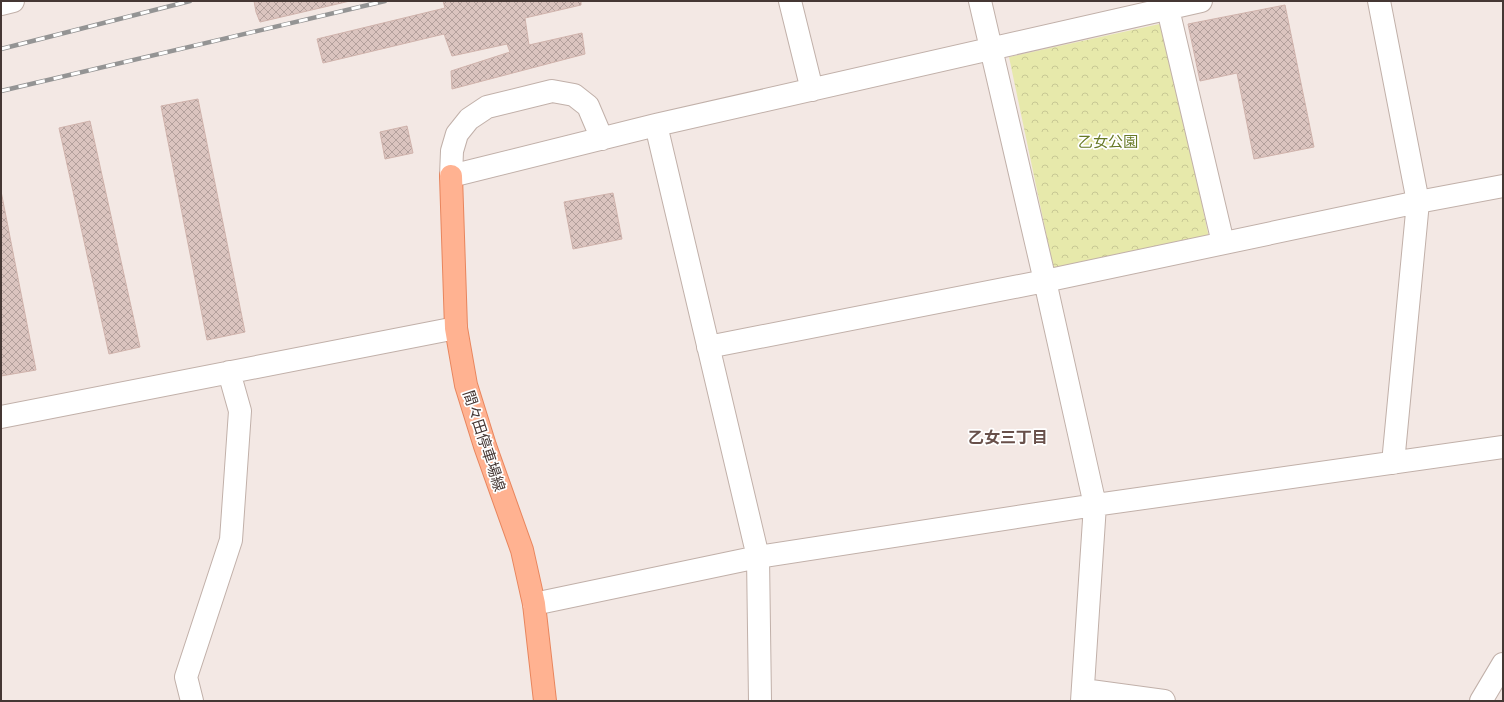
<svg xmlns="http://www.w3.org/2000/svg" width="1504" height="702" viewBox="0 0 1504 702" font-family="Figtree,'Noto Sans JP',sans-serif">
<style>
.park{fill:url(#park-crowns)}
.building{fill:url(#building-cross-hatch);stroke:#d0b3ac}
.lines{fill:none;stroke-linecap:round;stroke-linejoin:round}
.minor-casing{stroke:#c1b0a9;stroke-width:24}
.major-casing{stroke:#e8855d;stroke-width:24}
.minor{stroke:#fff;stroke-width:22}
.major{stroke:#ffb291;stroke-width:22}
.rail-casing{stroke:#949494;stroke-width:4.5}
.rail{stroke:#fff;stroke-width:3;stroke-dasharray:9;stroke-linecap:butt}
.labels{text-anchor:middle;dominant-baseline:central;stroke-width:3.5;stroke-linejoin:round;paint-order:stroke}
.park-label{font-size:15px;fill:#677925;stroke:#fff}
.street-label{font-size:15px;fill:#453734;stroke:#fff}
.neighbourhood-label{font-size:16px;font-weight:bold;fill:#68504a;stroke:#fff}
</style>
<defs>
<pattern id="park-crowns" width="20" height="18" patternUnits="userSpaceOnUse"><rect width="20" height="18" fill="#e7e9ab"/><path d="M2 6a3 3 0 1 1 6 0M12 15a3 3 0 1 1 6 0" fill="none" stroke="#c8c894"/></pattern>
<pattern id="building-cross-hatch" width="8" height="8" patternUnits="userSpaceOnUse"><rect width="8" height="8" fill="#dbc4bf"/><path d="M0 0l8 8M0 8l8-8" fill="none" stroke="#b3a09c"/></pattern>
</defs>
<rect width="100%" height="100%" fill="#f3e8e4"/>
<path class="park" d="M 1164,23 L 1209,238 L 1054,271 L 1009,57 Z"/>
<path class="building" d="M 254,1 L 350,1 L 260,22 L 256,12 Z
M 443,1 L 581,1 L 581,5 L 525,18 L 529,45 L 582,33 L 585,54 L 452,89 L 451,71 L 510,52 L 507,44 L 452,56 L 444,34 L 323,63 L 317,39 L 445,8 Z
M 1285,5 L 1314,147 L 1254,159 L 1237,73 L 1200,81 L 1188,24 Z
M 198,99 L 245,332 L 207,340 L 161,106 Z
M 90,121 L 140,347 L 109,354 L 59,128 Z
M 407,126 L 413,153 L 385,159 L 380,132 Z
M 1,191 L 36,370 L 1,376 Z
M 613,193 L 622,239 L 573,249 L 564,202 Z"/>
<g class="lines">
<g class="minor-casing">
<path id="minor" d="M 790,1 L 812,90
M 980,1 L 1045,281 L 1095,505 L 1082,701
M 1379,1 L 1418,202 L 1393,463
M 1,4 L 13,1
M 1168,9 L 1223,243
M 656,125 L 758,557 L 760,701
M 602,139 L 588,106 L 574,95 L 552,91 L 487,107 L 469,119 L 457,134 L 452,151 L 451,176 L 656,125 L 1201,1
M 708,347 L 1045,281 L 1418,202 L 1503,186
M 1,417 L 456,328
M 534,604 L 758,557 L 1095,505 L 1503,447
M 1083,690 L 1164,701
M 192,701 L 186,677 L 231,540 L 240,411 L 229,372
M 1481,701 L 1503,664"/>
</g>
<g class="major-casing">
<path id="major" d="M 451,176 L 456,328 L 466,385 L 485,446 L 522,550 L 534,604 L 545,701"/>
</g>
<use href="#minor" class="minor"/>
<use href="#major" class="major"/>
<g class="rail-casing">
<path id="rail" d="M 1,49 L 190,1
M 1,91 L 385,1"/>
</g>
<use href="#rail" class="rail"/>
</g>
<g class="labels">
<g class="park-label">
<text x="1108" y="142">乙女公園</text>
</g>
<g class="street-label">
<text transform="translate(484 441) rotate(72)">間々田停車場線</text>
</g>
<g class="neighbourhood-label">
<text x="1008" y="437">乙女三丁目</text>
</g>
</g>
<rect width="1504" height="702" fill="none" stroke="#453734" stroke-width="4"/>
</svg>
